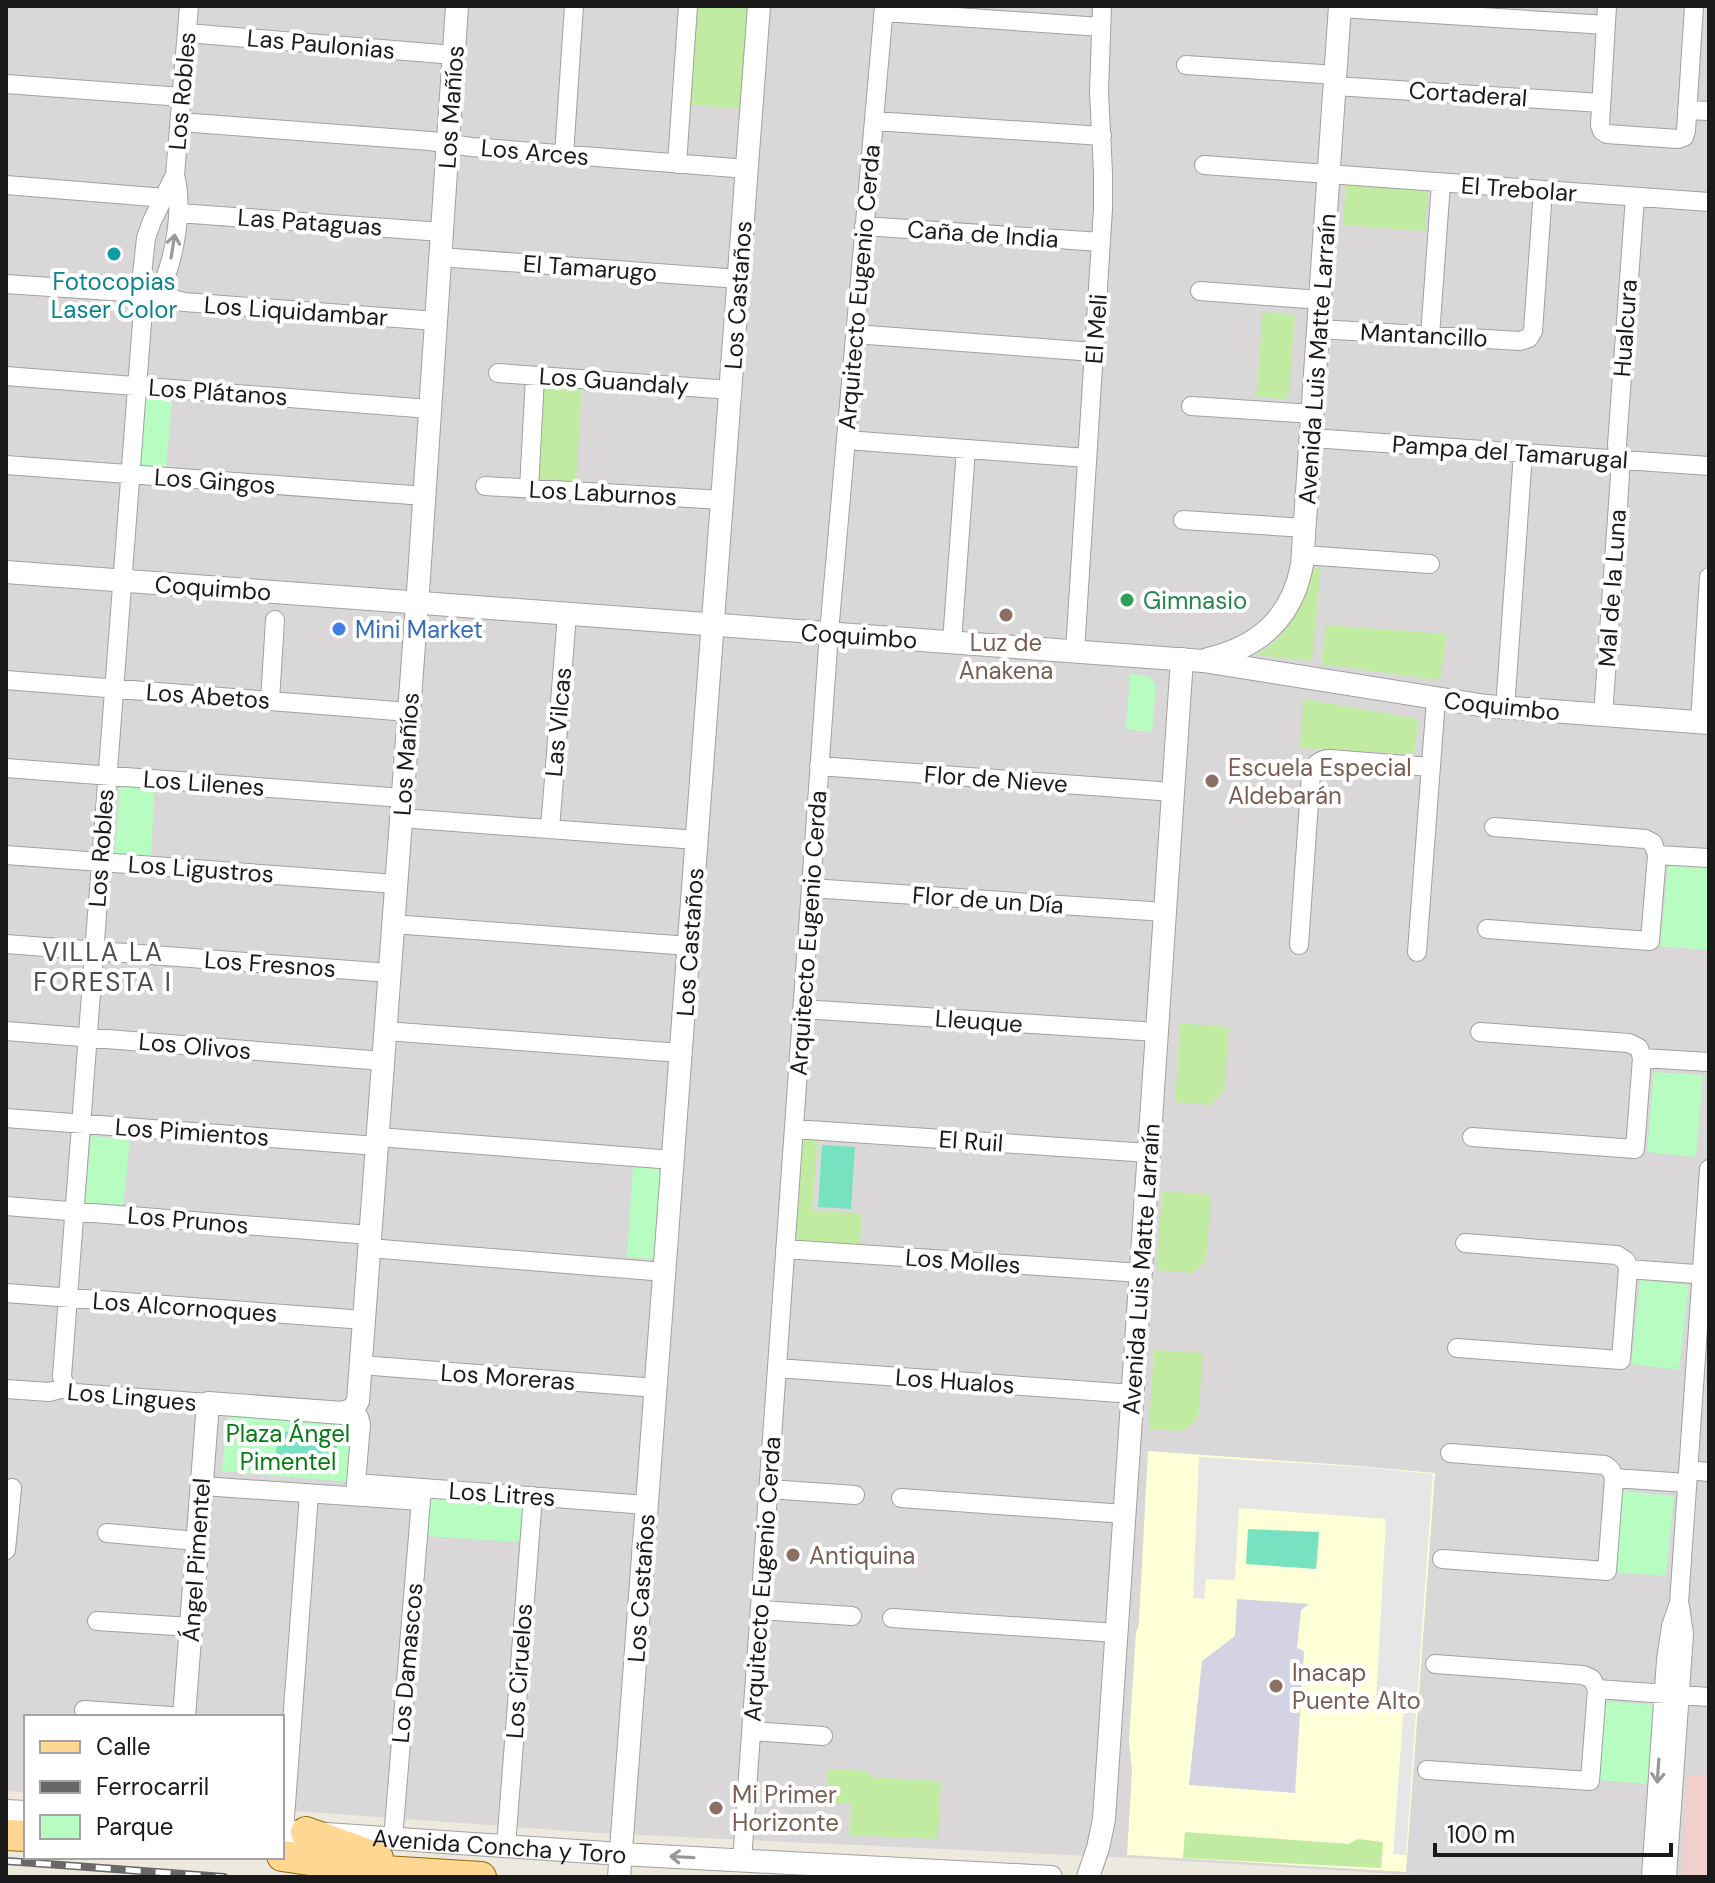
<svg xmlns="http://www.w3.org/2000/svg" width="1715" height="1883" viewBox="0 0 1715 1883" font-family="'DM Sans',sans-serif">
<style>
.residential{fill:#d9d7d7}
.commercial{fill:#f0d0cc}
.education{fill:#fdffd6}
.grass{fill:#c1eba1}
.park{fill:#b7fcc0}
.pitch{fill:#77e2bf}
.parking{fill:#e6e6e6}
.plaza{fill:#d4d3e3}
.lines{fill:none;stroke-linecap:round;stroke-linejoin:round}
.minor-casing{stroke:#a1a1a1;stroke-width:20}
.tertiary-casing{stroke:#a1a1a1;stroke-width:24}
.primary-casing{stroke:#916900;stroke-width:32}
.minor{stroke:#fff;stroke-width:18}
.tertiary{stroke:#fff;stroke-width:22}
.primary{stroke:#ffd692;stroke-width:30}
.rail-casing{stroke:#686868;stroke-width:8}
.rail{stroke:#fff;stroke-width:5;stroke-dasharray:15;stroke-linecap:butt}
.oneway{stroke:#989898}
.culture-dot{fill:#0f9aa8;stroke:#fff;stroke-width:3}
.leisure-dot{fill:#2e9e5b;stroke:#fff;stroke-width:3}
.education-dot{fill:#8d6e63;stroke:#fff;stroke-width:3}
.shop-dot{fill:#3f7fe0;stroke:#fff;stroke-width:3}
.labels{text-anchor:middle;dominant-baseline:central;stroke-width:8;stroke-linejoin:round;paint-order:stroke}
.street-label{font-size:24px;fill:#1a1a1a;stroke:#fff}
.culture-label{font-size:24px;fill:#0d838f;stroke:#fff}
.leisure-label{font-size:24px;fill:#27864d;stroke:#fff;text-anchor:start}
.shop-label{font-size:24px;fill:#366cbe;stroke:#fff;text-anchor:start}
.education-label{font-size:24px;fill:#785e54;stroke:#fff;text-anchor:start}
.park-label{font-size:24px;fill:#057b16;stroke:#fff}
.neighbourhood-label{font-size:26px;letter-spacing:2px;fill:#4d4d4d;stroke:#fff}
</style>
<rect width="100%" height="100%" fill="#ede9df"/>
<path class="residential" d="M 6,6 L 1709,6 L 1709,1877 L 1447,1877 L 1135,1858 L 598,1833 L 282,1810 L 282,1717 L 26,1717 L 26,1792 L 6,1791 Z"/>
<path class="commercial" d="M 1687,1775 L 1709,1776 L 1709,1877 L 1681,1877 Z"/>
<path class="education" d="M 1148,1451 L 1346,1465 L 1435,1473 L 1406,1872 L 1127,1855 L 1132,1771 L 1129,1740 L 1136,1632 L 1138,1628 L 1139,1620 Z"/>
<path class="grass" d="M 697,6 L 751,6 L 744,109 L 690,105 Z
M 1346,185 L 1428,191 L 1425,231 L 1343,225 Z
M 1263,312 L 1295,315 L 1288,399 L 1256,397 Z
M 542,383 L 582,386 L 576,482 L 536,480 Z
M 1321,568 L 1312,661 L 1256,655 C 1290,637 1300,605 1308,569 Z
M 1326,625 L 1447,634 L 1440,680 L 1321,664 Z
M 1304,699 L 1419,719 L 1414,754 L 1300,748 Z
M 1180,1023 L 1229,1027 L 1224,1092 L 1210,1105 L 1175,1102 Z
M 802,1139 L 818,1140 L 812,1210 L 862,1214 L 860,1245 L 794,1240 Z
M 1162,1191 L 1211,1195 L 1206,1260 L 1192,1273 L 1157,1270 Z
M 1154,1350 L 1203,1353 L 1198,1418 L 1184,1431 L 1149,1429 Z
M 828,1769 L 869,1771 L 869,1777 L 941,1781 L 938,1839 L 850,1835 L 851,1804 L 826,1803 Z
M 1185,1832 L 1348,1844 L 1358,1839 L 1383,1842 L 1381,1868 L 1183,1858 Z"/>
<path class="park" d="M 143,396 L 172,398 L 166,471 L 138,469 Z
M 1130,674 L 1148,676 L 1156,684 L 1152,732 L 1126,729 Z
M 120,785 L 155,787 L 151,856 L 115,854 Z
M 1668,865 L 1709,868 L 1709,928 L 1707,950 L 1660,946 Z
M 1654,1072 L 1703,1075 L 1696,1157 L 1647,1152 Z
M 91,1136 L 130,1139 L 123,1209 L 85,1207 Z
M 633,1165 L 662,1167 L 656,1259 L 627,1257 Z
M 1640,1280 L 1689,1285 L 1679,1370 L 1631,1364 Z
M 228,1411 L 354,1422 L 349,1482 L 222,1471 Z
M 1621,1491 L 1674,1496 L 1666,1576 L 1613,1572 Z
M 431,1495 L 523,1501 L 520,1542 L 424,1536 L 428,1500 Z
M 1605,1701 L 1653,1705 L 1647,1784 L 1598,1780 Z"/>
<path class="pitch" d="M 822,1145 L 855,1147 L 851,1209 L 818,1207 Z
M 278,1431 L 338,1436 L 335,1468 L 275,1464 Z
M 1248,1529 L 1319,1532 L 1316,1569 L 1246,1564 Z"/>
<path class="parking" d="M 1199,1457 L 1362,1467 L 1433,1474 L 1406,1855 L 1393,1854 L 1404,1705 L 1376,1703 L 1386,1519 L 1239,1508 L 1235,1580 L 1206,1579 L 1204,1599 L 1193,1598 Z"/>
<path class="plaza" d="M 1237,1599 L 1309,1604 L 1301,1610 L 1297,1648 L 1304,1651 L 1295,1793 L 1189,1785 L 1202,1661 L 1235,1636 Z"/>
<g class="lines">
<g class="minor-casing">
<path id="minor" d="M 1607,6 L 1600,125 L 1602,131 L 1607,134 L 1678,139 L 1684,137 L 1686,131 L 1694,6
M 1340,8 L 1606,25
M 884,12 L 1101,27
M 187,33 L 454,55
M 1186,65 L 1336,75
M 6,84 L 182,97
M 1335,86 L 1601,103
M 1687,110 L 1709,111
M 874,121 L 1102,136
M 180,122 L 430,141 L 471,147 L 747,169
M 564,155 L 574,6
M 677,164 L 688,6
M 1204,165 L 1709,202
M 6,185 L 165,198
M 178,213 L 442,232
M 864,226 L 1101,242
M 440,257 L 739,279
M 6,284 L 140,293
M 1200,291 L 1321,300
M 157,295 L 184,302 L 436,321
M 151,302 C 174,275 184,209 175,175
M 1319,329 L 1520,341 L 1529,338 L 1533,331 L 1543,190
M 855,334 L 1094,352
M 1430,336 L 1441,183
M 498,373 L 731,390
M 6,376 L 430,409
M 1191,406 L 1313,414
M 1312,438 L 1709,466
M 846,440 L 1087,458
M 6,465 L 425,496
M 485,486 L 722,500
M 529,489 L 535,376
M 1183,520 L 1305,528
M 1304,555 L 1430,564
M 952,642 L 966,449
M 1075,651 L 1103,209 L 1103,173 L 1099,91 L 1102,6
M 6,680 L 409,712
M 270,701 L 275,620
M 1505,709 L 1523,453
M 1603,716 L 1620,476 L 1617,445 L 1635,197
M 1700,722 L 1709,577
M 819,766 L 1173,792
M 6,768 L 403,798
M 401,818 L 697,840
M 550,829 L 567,614
M 6,855 L 396,884
M 1657,855 L 1709,858
M 811,888 L 1165,912
M 393,924 L 689,946
M 1487,929 L 1650,941 L 1657,855 L 1653,843 L 1645,839 L 1494,827
M 6,944 L 390,973
M 1299,945 L 1311,774 C 1314,764 1321,759 1330,759 L 1431,767
M 1417,952 L 1436,699
M 802,1009 L 1157,1032
M 6,1031 L 383,1061
M 385,1031 L 681,1053
M 1642,1058 L 1709,1062
M 6,1118 L 377,1146
M 794,1129 L 1149,1153
M 378,1137 L 673,1160
M 1472,1137 L 1635,1149 L 1642,1058 L 1639,1048 L 1629,1043 L 1480,1032
M 6,1206 L 370,1235
M 369,1248 L 665,1272
M 785,1249 L 1141,1273
M 1628,1269 L 1709,1275
M 6,1293 L 364,1320
M 1457,1348 L 1621,1360 L 1628,1269 L 1626,1261 L 1617,1255 L 1465,1243
M 361,1365 L 656,1388
M 777,1368 L 1133,1394
M 65,1388 L 62,1376 L 143,309 L 140,293 L 146,238 L 152,221 L 175,175 L 189,6
M 6,1389 L 49,1392 L 65,1388 L 75,1393 L 208,1403
M 353,1409 L 359,1417 L 361,1424 L 355,1495
M 1450,1453 L 1605,1465 L 1611,1470 L 1614,1478
M 1688,1470 L 1709,1472
M 1614,1478 L 1687,1483
M 356,1483 L 647,1505
M 202,1486 L 421,1501
M 768,1489 L 855,1495
M 901,1498 L 1125,1514
M 107,1533 L 197,1541
M 6,1550 L 12,1488
M 1442,1559 L 1607,1571 L 1614,1478
M 760,1610 L 852,1616
M 892,1618 L 1117,1633
M 97,1621 L 191,1627
M 1435,1664 L 1583,1675 L 1592,1679 L 1597,1689
M 1597,1689 L 1709,1697
M 84,1710 L 184,1717
M 752,1731 L 823,1736
M 1427,1770 L 1590,1781 L 1597,1689
M 284,1831 L 309,1494
M 393,1839 L 422,1488
M 506,1846 L 533,1496
M 742,1861 L 829,633 L 884,6
M 1651,1877 L 1666,1660 L 1671,1626 L 1679,1603 L 1709,1169
M 1667,1877 L 1684,1634 L 1680,1606"/>
</g>
<g class="tertiary-casing">
<g id="tertiary">
<path d="M 6,572 L 1203,661 L 1486,706 L 1709,723"/>
<path d="M 1208,659 C 1259,647 1292,618 1302,565 L 1340,6"/>
<path d="M 184,1717 L 208,1403 L 343,1413 L 353,1409 L 358,1401 L 419,577 L 457,6"/>
<path d="M 6,1811 L 26,1812"/>
<path id="s1" d="M 282,1831 L 621,1854 L 1051,1877"/>
<path d="M 619,1877 L 759,6"/>
<path d="M 1088,1877 L 1098,1848 L 1104,1819 L 1182,659"/>
</g>
</g>
<g class="primary-casing">
<path id="primary" d="M 306,1832 L 378,1858
M 6,1835 L 26,1836
M 282,1856 L 384,1871 L 481,1877"/>
</g>
<use href="#minor" class="minor"/>
<use href="#tertiary" class="tertiary"/>
<use href="#primary" class="primary"/>
<g class="rail-casing">
<path id="rail" d="M 6,1861 L 224,1877"/>
</g>
<use href="#rail" class="rail"/>
</g>
<defs><path id="oneway-shaft" d="M-6 0H5M1.5-3L5.5 0L1.5 3" fill="none" stroke-width="1.6" stroke-linecap="round" stroke-linejoin="round" transform="scale(2)"/></defs>
<g class="oneway">
<use href="#oneway-shaft" transform="translate(173 246) rotate(-81)"/>
<use href="#oneway-shaft" transform="translate(1658 1771) rotate(94)"/>
<use href="#oneway-shaft" transform="translate(682 1857) rotate(-177)"/>
</g>
<circle class="culture-dot" cx="114" cy="254" r="8"/>
<circle class="leisure-dot" cx="1127" cy="600" r="8"/>
<g class="education-dot">
<circle cx="1006" cy="615" r="8"/>
<circle cx="1212" cy="781" r="8"/>
<circle cx="793" cy="1555" r="8"/>
<circle cx="1276" cy="1686" r="8"/>
<circle cx="716" cy="1808" r="8"/>
</g>
<circle class="shop-dot" cx="339" cy="629" r="8"/>
<g class="labels">
<g class="street-label">
<text transform="translate(321 44) rotate(5)">Las Paulonias</text>
<text transform="translate(182 91) rotate(-85)">Los Robles</text>
<text transform="translate(1468 94) rotate(4)">Cortaderal</text>
<text transform="translate(451 107) rotate(-86)">Los Mañíos</text>
<text transform="translate(535 152) rotate(5)">Los Arces</text>
<text transform="translate(1519 189) rotate(4)">El Trebolar</text>
<text transform="translate(310 222) rotate(4)">Las Pataguas</text>
<text transform="translate(983 234) rotate(4)">Caña de India</text>
<text transform="translate(590 268) rotate(4)">El Tamarugo</text>
<text transform="translate(859 287) rotate(-85)">Arquitecto Eugenio Cerda</text>
<text transform="translate(738 295) rotate(-86)">Los Castaños</text>
<text transform="translate(296 311) rotate(4)">Los Liquidambar</text>
<text transform="translate(1625 328) rotate(-86)">Hualcura</text>
<text transform="translate(1096 329) rotate(-86)">El Meli</text>
<text transform="translate(1424 335) rotate(3)">Mantancillo</text>
<text transform="translate(1317 359) rotate(-86)">Avenida Luis Matte Larraín</text>
<text transform="translate(614 381) rotate(4)">Los Guandaly</text>
<text transform="translate(218 392) rotate(4)">Los Plátanos</text>
<text transform="translate(1510 452) rotate(4)">Pampa del Tamarugal</text>
<text transform="translate(215 481) rotate(4)">Los Gingos</text>
<text transform="translate(603 493) rotate(3)">Los Laburnos</text>
<text transform="translate(213 588) rotate(4)">Coquimbo</text>
<text transform="translate(1612 588) rotate(-86)">Mal de la Luna</text>
<text transform="translate(859 636) rotate(4)">Coquimbo</text>
<text transform="translate(208 696) rotate(4)">Los Abetos</text>
<text transform="translate(1502 706) rotate(6)">Coquimbo</text>
<text transform="translate(558 722) rotate(-85)">Las Vilcas</text>
<text transform="translate(406 754) rotate(-86)">Los Mañíos</text>
<text transform="translate(996 779) rotate(4)">Flor de Nieve</text>
<text transform="translate(204 783) rotate(4)">Los Lilenes</text>
<text transform="translate(101 848) rotate(-86)">Los Robles</text>
<text transform="translate(201 869) rotate(4)">Los Ligustros</text>
<text transform="translate(988 900) rotate(4)">Flor de un Día</text>
<text transform="translate(808 933) rotate(-86)">Arquitecto Eugenio Cerda</text>
<text transform="translate(690 942) rotate(-86)">Los Castaños</text>
<text transform="translate(270 964) rotate(4)">Los Fresnos</text>
<text transform="translate(979 1021) rotate(4)">Lleuque</text>
<text transform="translate(195 1046) rotate(5)">Los Olivos</text>
<text transform="translate(192 1132) rotate(4)">Los Pimientos</text>
<text transform="translate(971 1141) rotate(4)">El Ruil</text>
<text transform="translate(188 1220) rotate(5)">Los Prunos</text>
<text transform="translate(963 1261) rotate(4)">Los Molles</text>
<text transform="translate(1141 1269) rotate(-86)">Avenida Luis Matte Larraín</text>
<text transform="translate(185 1307) rotate(4)">Los Alcornoques</text>
<text transform="translate(508 1377) rotate(4)">Los Moreras</text>
<text transform="translate(955 1381) rotate(4)">Los Hualos</text>
<text transform="translate(132 1397) rotate(5)">Los Lingues</text>
<text transform="translate(502 1494) rotate(4)">Los Litres</text>
<text transform="translate(196 1560) rotate(-86)">Ángel Pimentel</text>
<text transform="translate(762 1579) rotate(-86)">Arquitecto Eugenio Cerda</text>
<text transform="translate(641 1588) rotate(-86)">Los Castaños</text>
<text transform="translate(407 1663) rotate(-85)">Los Damascos</text>
<text transform="translate(519 1671) rotate(-86)">Los Ciruelos</text>
<text stroke="none"><textPath href="#s1" startOffset="218">Avenida Concha y Toro</textPath></text>
</g>
<g class="culture-label">
<text x="114" y="281">Fotocopias<tspan x="114" dy="28">Laser Color</tspan></text>
</g>
<g class="leisure-label">
<text x="1143" y="600">Gimnasio</text>
</g>
<g class="shop-label">
<text x="355" y="629">Mini Market</text>
</g>
<g class="education-label">
<text x="1006" y="642" text-anchor="middle">Luz de<tspan x="1006" dy="28">Anakena</tspan></text>
<text x="1228" y="767">Escuela Especial<tspan x="1228" dy="28">Aldebarán</tspan></text>
<text x="809" y="1555">Antiquina</text>
<text x="1292" y="1672">Inacap<tspan x="1292" dy="28">Puente Alto</tspan></text>
<text x="732" y="1794">Mi Primer<tspan x="732" dy="28">Horizonte</tspan></text>
</g>
<g class="park-label">
<text x="288" y="1433">Plaza Ángel<tspan x="288" dy="28">Pimentel</tspan></text>
</g>
<g class="neighbourhood-label">
<text x="103" y="952">VILLA LA<tspan x="103" dy="30">FORESTA I</tspan></text>
</g>
</g>
<rect width="1715" height="1883" fill="none" stroke="#1a1a1a" stroke-width="16"/>
<rect x="24" y="1715" width="260" height="144" fill="#ffffff" stroke="#a3a3a3" stroke-width="2"/>
<rect x="40" y="1741" width="40" height="12" fill="#ffd692" stroke="#a3a3a3" stroke-width="2"/>
<text x="96" y="1755" font-size="24" fill="#1a1a1a">Calle</text>
<rect x="40" y="1781" width="40" height="12" fill="#686868" stroke="#a3a3a3" stroke-width="2"/>
<text x="96" y="1795" font-size="24" fill="#1a1a1a">Ferrocarril</text>
<rect x="40" y="1815" width="40" height="24" fill="#b7fcc0" stroke="#a3a3a3" stroke-width="2"/>
<text x="96" y="1835" font-size="24" fill="#1a1a1a">Parque</text>
<path d="M1435 1843v12h236v-12" fill="none" stroke="#1a1a1a" stroke-width="4"/>
<text x="1447" y="1843" font-size="24" fill="#1a1a1a" stroke="#ffffff" stroke-width="6" paint-order="stroke">100 m</text>
</svg>
